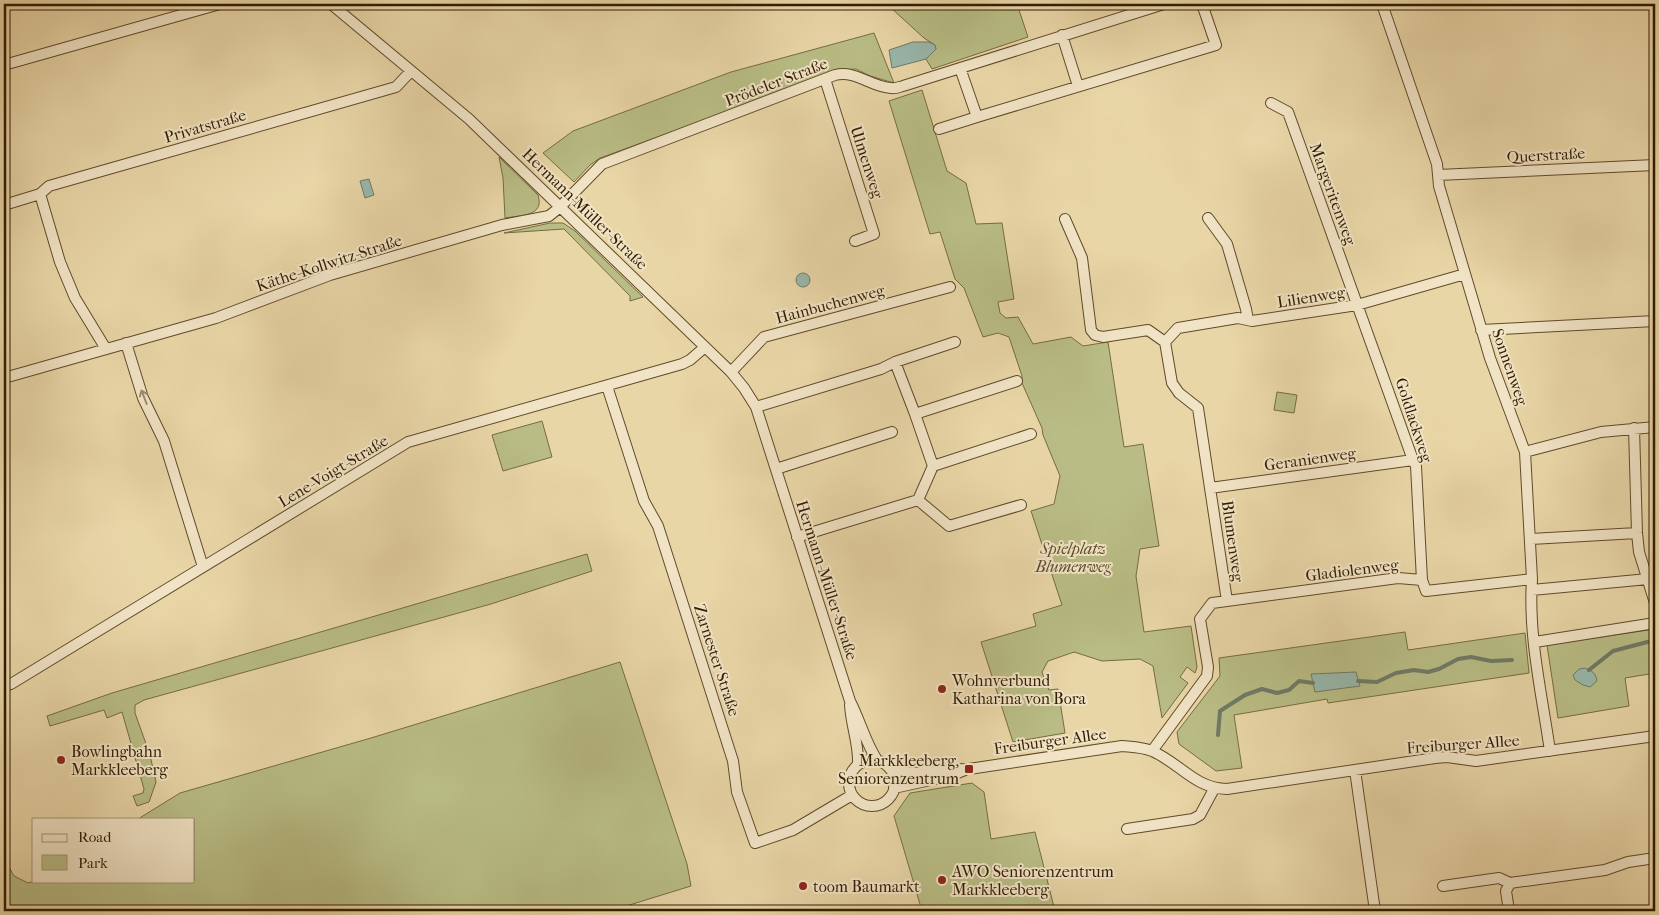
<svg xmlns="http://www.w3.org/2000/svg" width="1659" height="915" viewBox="0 0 1659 915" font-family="'IM FELL French Canon',serif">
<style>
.green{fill:#b9bd85;stroke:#766c42}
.water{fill:#98b8ac;stroke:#6f7a67}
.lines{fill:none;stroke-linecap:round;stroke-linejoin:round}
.stream{stroke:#6f7a67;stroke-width:4}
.minor-casing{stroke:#604a2a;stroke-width:12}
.minor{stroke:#f1e4c6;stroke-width:10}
.oneway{stroke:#9b8a6d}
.poi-dot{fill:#8f2418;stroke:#f1e4c6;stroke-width:2}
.labels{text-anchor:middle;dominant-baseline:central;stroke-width:4;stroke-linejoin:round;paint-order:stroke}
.street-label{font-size:16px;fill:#321c00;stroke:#f1e4c6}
.park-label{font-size:16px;font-style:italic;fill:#5a4c28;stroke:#f1e4c6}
.poi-label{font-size:16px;fill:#321c00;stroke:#f1e4c6;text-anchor:start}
</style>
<rect width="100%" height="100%" fill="#e9d6a7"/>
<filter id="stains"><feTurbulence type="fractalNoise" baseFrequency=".004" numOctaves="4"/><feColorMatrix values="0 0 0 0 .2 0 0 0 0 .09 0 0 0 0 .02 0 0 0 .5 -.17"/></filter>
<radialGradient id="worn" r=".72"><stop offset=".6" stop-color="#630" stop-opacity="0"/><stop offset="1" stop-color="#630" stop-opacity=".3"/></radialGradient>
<path class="green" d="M 889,4 L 1017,4 L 1028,37 L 932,69 L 926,59 L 936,49 L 935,45 L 924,38 L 890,7 Z
M 874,33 L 894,83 L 870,76 L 856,69 L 841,70 L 600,158 L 590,165 L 574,182 L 543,153 L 573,131 L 731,72 Z
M 922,90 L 947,171 L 966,183 L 976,224 L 1002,223 L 1014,299 L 998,302 L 1000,313 L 1006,318 L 1018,317 L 1033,344 L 1071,337 L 1083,346 L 1108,342 L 1124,447 L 1143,444 L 1159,546 L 1140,549 L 1136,576 L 1144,632 L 1191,626 L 1197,667 L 1195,673 L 1187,667 L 1180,677 L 1188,683 L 1162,718 L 1153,666 L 1140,659 L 1102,661 L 1074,652 L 1048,661 L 1042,672 L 1049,690 L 1058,689 L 1065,733 L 1013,742 L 981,642 L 1036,626 L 1033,614 L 1062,605 L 1031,511 L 1054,504 L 1060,476 L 1043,435 L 1042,428 L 1022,383 L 1022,376 L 1009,337 L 998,333 L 983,337 L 964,288 L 955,279 L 940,232 L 930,234 L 889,101 Z
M 499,157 L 538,195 C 545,217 520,215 505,218 L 503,178 Z
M 550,223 L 563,223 L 575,231 L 643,297 L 630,301 L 630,296 L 564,229 L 504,233 Z
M 1277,392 L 1297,395 L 1294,413 L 1274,410 Z
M 542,421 L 552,457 L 503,471 L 492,435 Z
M 587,554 L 592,571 L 491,604 L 144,700 L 135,705 L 135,713 L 150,755 L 156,782 L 149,802 L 137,806 L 133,796 L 143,793 L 144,789 L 122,712 L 107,718 L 104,710 L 50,726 L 47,716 L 112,693 Z
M 1655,629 L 1655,673 L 1625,678 L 1629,706 L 1558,718 L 1547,645 Z
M 1405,632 L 1408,650 L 1525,633 L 1529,673 L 1328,703 L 1327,699 L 1234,715 L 1242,768 L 1216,771 L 1179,744 L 1177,732 L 1220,676 L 1219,658 Z
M 620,662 L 687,864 L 691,886 L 610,911 L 4,911 L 4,858 L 14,876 L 28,883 L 35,881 L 194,881 L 194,819 L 138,819 L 180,793 L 371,738 Z
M 972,783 L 984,792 L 991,839 L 1035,832 L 1055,911 L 922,911 L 894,816 L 910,793 Z"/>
<path class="water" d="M 913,42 L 929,42 L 935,45 L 936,49 L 926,59 L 892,68 L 889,50 Z
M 369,179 L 374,195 L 365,198 L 360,181 Z
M796 280a7 7 0 1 1 14 0a7 7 0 1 1-14 0Z
M 1585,668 C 1592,671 1596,673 1597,681 L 1590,687 L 1583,685 L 1575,680 L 1573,675 L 1579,669 Z
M 1356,672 L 1360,686 L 1315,692 L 1311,674 Z"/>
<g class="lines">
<path class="stream" d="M 1589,670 L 1613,651 L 1655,640
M 1358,681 L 1377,682 L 1396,673 L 1414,670 L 1428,672 L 1439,669 L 1458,659 L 1471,657 L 1491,661 L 1512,660
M 1218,735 L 1220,711 L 1245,695 L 1262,689 L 1277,693 L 1289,690 L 1299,681 L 1313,683"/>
<g class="minor-casing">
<path id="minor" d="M 331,4 L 469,119 L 731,372 L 744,388 L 756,407 L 850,701 C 860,720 865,742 877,760
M 1382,4 L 1437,164 L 1439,186 L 1490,358 L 1525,452 L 1532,579 C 1528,636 1542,695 1550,751
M 1062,35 L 1078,86
M 4,65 L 220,4
M 960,68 L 977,117 L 1216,45 L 1202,4
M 825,79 L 874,234 L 855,241
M 1271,103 L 1288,112 L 1413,460 L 1416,466 L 1422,580
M 939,129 L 977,117
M 1438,175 L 1655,165
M 40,194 L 60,262 L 75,298 L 106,349
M 4,205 L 40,194 L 49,186 L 396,87 L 411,71
M 1208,218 L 1227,244 L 1246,309 L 1248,320
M 1065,219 L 1082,258 L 1091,330 L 1095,335 L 1103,337 L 1148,330 L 1165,342
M 1481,330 L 1655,321
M 1165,342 L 1178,328 L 1238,318 L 1252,321 L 1357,305 L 1465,274
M 1165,342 L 1172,383 L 1179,393 L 1198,408 L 1227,601
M 126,343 L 143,398 L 164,441 L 203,567
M 895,362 L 915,414 L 933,466 L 918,500 L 949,526 L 1021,505
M 731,372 L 764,337 L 950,287
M 4,378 L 216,318 L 330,275 L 502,225 L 549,216 L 560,207 L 602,164 L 835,75 C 856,70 871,87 891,88 C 895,89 899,87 903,86 L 1164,4
M 607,386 L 644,501 L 658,526 L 733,761 L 737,792 L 755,843 L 793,830 L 852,795
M 756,407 L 881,369 L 895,362 L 955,342
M 915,414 L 1017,381
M 1634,428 L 1637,533 L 1639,552 L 1655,603
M 1525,452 L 1601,432 L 1655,427
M 933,466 L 1031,434
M 776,469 L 892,432
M 1210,488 L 1413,460
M 797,537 L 918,500
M 1531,539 L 1637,533
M 1532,590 L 1648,579
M 1535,642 L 1655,623
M 4,686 L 11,684 L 408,442 L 682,364 L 690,360 L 705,347
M 850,705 C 851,725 859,744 858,764
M 1152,751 L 1207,676 L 1208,667 L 1200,619 L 1212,603 L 1398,578 L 1422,580 L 1426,591 L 1532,579
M849 783a23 23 0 1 1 46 0a23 23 0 1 1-46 0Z
M 891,770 C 915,777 943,768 969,769 L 1122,746 C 1132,747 1142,747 1152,751 C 1180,763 1194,788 1227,789 L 1435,758 L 1447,757 L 1476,761 L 1655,736
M 1355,770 L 1375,911
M 894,788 L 953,775 L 965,770
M 1127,829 L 1193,819 L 1200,815 L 1214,789
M 1443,886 L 1499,878 L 1510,883
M 1509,911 L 1506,891 L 1510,883 L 1605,870 L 1628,862 L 1655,858"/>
</g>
<use href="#minor" class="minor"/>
</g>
<defs><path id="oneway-shaft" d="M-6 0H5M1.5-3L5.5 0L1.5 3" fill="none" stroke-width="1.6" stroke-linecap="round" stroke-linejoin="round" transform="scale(1.25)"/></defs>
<use class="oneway" href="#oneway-shaft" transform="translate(144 397) rotate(-111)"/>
<g class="poi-dot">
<circle cx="942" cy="689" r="5"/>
<circle cx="61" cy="760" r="5"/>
<rect x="964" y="764" width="10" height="10" rx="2.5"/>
<circle cx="942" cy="880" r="5"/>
<circle cx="803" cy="886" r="5"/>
</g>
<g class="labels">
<g class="street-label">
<text transform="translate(776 82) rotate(-21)">Prödeler Straße</text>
<text transform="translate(205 126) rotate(-16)">Privatstraße</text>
<text transform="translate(1546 155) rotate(-3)">Querstraße</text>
<text transform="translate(867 162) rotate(72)">Ulmenweg</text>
<text transform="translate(1333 194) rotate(70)">Margeritenweg</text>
<text transform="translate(585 209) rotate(44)">Hermann-Müller-Straße</text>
<text transform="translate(329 263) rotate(-18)">Käthe-Kollwitz-Straße</text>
<text transform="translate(1311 297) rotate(-9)">Lilienweg</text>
<text transform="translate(830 304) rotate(-15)">Hainbuchenweg</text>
<text transform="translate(1510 367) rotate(71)">Sonnenweg</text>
<text transform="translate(1414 420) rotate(72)">Goldlackweg</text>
<text transform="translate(1310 459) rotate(-8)">Geranienweg</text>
<text transform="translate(333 471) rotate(-31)">Lene-Voigt-Straße</text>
<text transform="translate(1233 541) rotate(82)">Blumenweg</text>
<text transform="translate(1352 570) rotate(-7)">Gladiolenweg</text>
<text transform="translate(827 580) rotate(72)">Hermann-Müller-Straße</text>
<text transform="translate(717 660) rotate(72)">Zarnester Straße</text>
<text transform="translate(1050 741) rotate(-8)">Freiburger Allee</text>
<text transform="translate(1463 744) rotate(-4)">Freiburger Allee</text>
</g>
<g class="park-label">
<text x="1073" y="548">Spielplatz<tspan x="1073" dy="18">Blumenweg</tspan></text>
</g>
<g class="poi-label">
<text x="952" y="680">Wohnverbund<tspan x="952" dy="18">Katharina von Bora</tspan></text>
<text x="71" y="751">Bowlingbahn<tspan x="71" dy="18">Markkleeberg</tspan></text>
<text x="959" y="760" text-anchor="end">Markkleeberg,<tspan x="959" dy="18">Seniorenzentrum</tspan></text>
<text x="952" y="871">AWO Seniorenzentrum<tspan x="952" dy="18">Markkleeberg</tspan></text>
<text x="813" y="886">toom Baumarkt</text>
</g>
</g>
<rect width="1659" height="915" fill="none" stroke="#e9d6a7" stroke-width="20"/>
<rect x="5" y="5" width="1649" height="905" fill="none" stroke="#321c00" stroke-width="2.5"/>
<rect x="10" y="10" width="1639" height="895" fill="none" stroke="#321c00"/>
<rect x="32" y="818" width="162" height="65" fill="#f1e4c6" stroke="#a59477"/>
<rect x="42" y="834" width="25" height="8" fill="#f1e4c6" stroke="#a59477"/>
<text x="78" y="842" font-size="15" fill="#321c00">Road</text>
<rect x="42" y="855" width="25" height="15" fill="#b9bd85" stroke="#a59477"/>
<text x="78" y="868" font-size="15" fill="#321c00">Park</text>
<rect width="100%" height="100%" filter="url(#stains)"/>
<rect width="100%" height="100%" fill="url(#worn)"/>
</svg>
